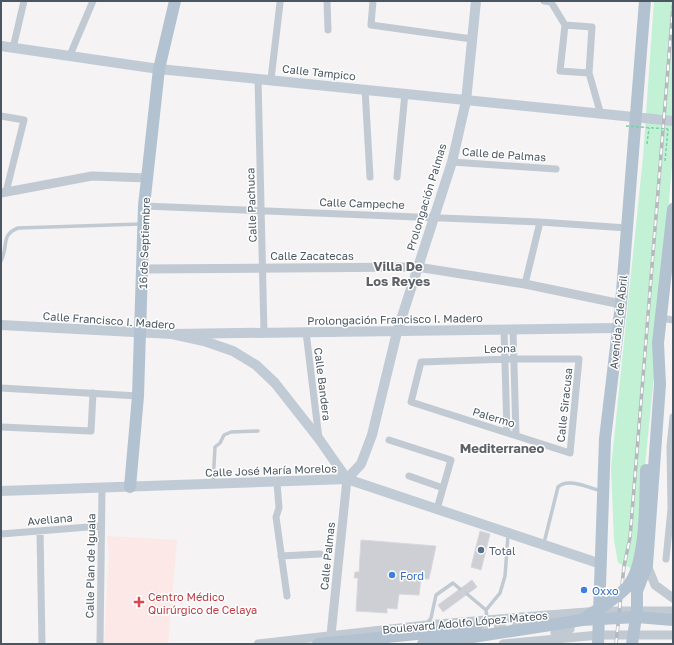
<svg xmlns="http://www.w3.org/2000/svg" width="674" height="645" viewBox="0 0 674 645" font-family="'Golos Text',sans-serif">
<style>
.medical{fill:#fce8e6}
.green{fill:#c3f1d5}
.building{fill:#cdcfd5;stroke:#d7d9de}
.lines{fill:none;stroke-linecap:round;stroke-linejoin:round}
.primary-tunnel{stroke:#caccce;stroke-width:12;stroke-dasharray:12 6;stroke-linecap:butt}
.path{stroke:#7ad0a6;stroke-width:1.5;stroke-dasharray:3 2;stroke-linecap:butt}
.service{stroke:#c1cad2;stroke-width:3.5}
.minor{stroke:#c1cad2;stroke-width:7}
.tertiary{stroke:#c1cad2;stroke-width:9}
.secondary{stroke:#c1cbd6;stroke-width:10}
.primary{stroke:#b3c2d1;stroke-width:12}
.rail-casing{stroke:#b5b8bd;stroke-width:3.5}
.rail{stroke:#fff;stroke-width:2;stroke-dasharray:6;stroke-linecap:butt}
.path-bridge{stroke:#7ad0a6;stroke-width:1.5;stroke-dasharray:3 2;stroke-linecap:butt}
.primary-bridge{stroke:#b3c2d1;stroke-width:12}
.service-dot{fill:#5c6f8a;stroke:#fff;stroke-width:1.5}
.shop-dot{fill:#3f7fe0;stroke:#fff;stroke-width:1.5}
.health-dot{fill:#e0444e;stroke:#fff;stroke-width:1.5}
.labels{text-anchor:middle;dominant-baseline:central;stroke-width:3;stroke-linejoin:round;paint-order:stroke}
.street-label{font-size:11px;fill:#4a5661;stroke:#fff}
.service-label{font-size:11px;fill:#4e5e75;stroke:#fff;text-anchor:start}
.shop-label{font-size:11px;fill:#366cbe;stroke:#fff;text-anchor:start}
.health-label{font-size:11px;fill:#be3a42;stroke:#fff;text-anchor:start}
.quarter-label{font-size:13px;font-weight:bold;fill:#5f6368;stroke:#fff}
</style>
<rect width="100%" height="100%" fill="#f5f3f3"/>
<path class="medical" d="M 107,536 L 177,540 L 168,644 L 104,644 L 109,555 Z"/>
<path class="green" d="M 654,1 L 673,1 L 673,154 L 654,376 L 636,556 L 631,568 L 618,563 L 614,540 L 611,468 L 643,157 Z"/>
<path class="building" d="M 480,531 L 490,534 L 481,570 L 471,567 Z
M 361,540 L 436,546 L 429,579 L 421,579 L 419,595 L 399,594 L 397,609 L 387,608 L 387,613 L 356,611 L 358,578 L 354,578 L 355,572 L 359,572 Z
M 472,580 L 477,587 L 443,612 L 438,605 Z"/>
<g class="lines">
<path class="primary-tunnel" d="M 476,628 L 522,625"/>
<path class="path" d="M 647,144 L 649,128
M 665,161 L 668,129"/>
<path class="service" d="M 1,261 C 9,246 0,235 18,228 L 141,224
M 213,483 L 215,447 L 220,443 L 224,435 L 231,432 L 258,431
M 544,543 L 558,487 C 567,477 590,488 601,491
M 467,594 L 486,610 L 487,619
M 486,610 L 500,593 L 505,576 L 508,535
M 427,623 L 431,618 L 436,595 L 453,583 L 460,589"/>
<path class="minor" d="M 327,1 L 328,30
M 373,1 L 371,25 L 472,39
M 544,1 L 551,2 L 565,25 L 560,71 L 589,73
M 565,25 L 592,27 L 589,73 L 601,115
M 13,48 L 24,1
M 70,55 L 93,1
M 258,78 L 264,333
M 271,79 L 280,3
M 365,89 L 370,177
M 1,116 L 24,120 L 6,192
M 452,162 L 556,169
M 397,177 L 405,93
M 144,206 L 540,222 L 627,228
M 525,284 L 540,222
M 660,318 L 673,320
M 504,330 L 507,432
M 513,330 L 516,435
M 306,332 L 319,439
M 513,359 L 579,359 L 570,453 L 411,402 L 421,362 Z
M 1,388 L 138,396
M 1,427 L 91,431 L 93,393
M 389,440 L 451,460 L 437,509
M 409,476 L 443,488
M 277,483 L 279,508 L 276,517 L 287,596
M 40,531 L 42,644
M 1,534 L 101,526
M 281,556 L 320,554
M 666,559 L 671,509 L 670,446 L 673,417
M 100,644 L 102,488"/>
<path class="tertiary" d="M 1,193 L 92,176 L 148,178
M 143,269 L 417,267 L 525,284 L 621,304
M 647,565 L 655,585 L 673,598
M 555,633 L 570,629 L 571,620 L 568,619
M 331,635 L 347,479
M 258,644 L 426,625 L 521,617 L 600,611 L 673,611
M 503,644 L 599,635 L 673,635"/>
<path class="secondary" d="M 1,46 L 159,69 L 673,121
M 1,325 L 172,334 L 204,341 L 233,351 L 256,365 L 275,383 L 319,439 L 347,479
M 172,334 L 618,328
M 347,479 L 361,464 L 372,435 L 397,332 L 452,162 L 466,101 L 476,1
M 1,491 L 347,479 L 601,564"/>
<path class="primary" d="M 130,487 L 138,396 L 144,206 L 159,69 L 175,1
M 318,644 L 476,628
M 423,644 L 454,640
M 598,644 L 605,439 L 621,304 L 645,1
M 632,644 L 637,610 L 637,591 L 647,565 L 660,384 L 658,343 L 673,209"/>
<g class="rail-casing">
<path id="rail" d="M 616,644 L 624,566 L 630,538 L 673,6"/>
</g>
<use href="#rail" class="rail"/>
<path class="path-bridge" d="M 626,126 L 668,129"/>
<path class="primary-bridge" d="M 583,619 C 598,609 615,600 627,587 C 647,565 645,499 646,470
M 454,640 L 582,620 L 637,617 L 673,620"/>
</g>
<circle class="service-dot" cx="481" cy="550" r="4"/>
<g class="shop-dot">
<circle cx="392" cy="575" r="4"/>
<circle cx="584" cy="590" r="4"/>
</g>
<path class="health-dot" d="M137 596h4v4h4v4h-4v4h-4v-4h-4v-4h4z"/>
<g class="labels">
<g class="street-label">
<text transform="translate(319 72) rotate(6)">Calle Tampico</text>
<text transform="translate(504 154) rotate(4)">Calle de Palmas</text>
<text transform="translate(426 197) rotate(-73)">Prolongación Palmas</text>
<text transform="translate(362 203) rotate(2)">Calle Campeche</text>
<text transform="translate(251 205) rotate(-92)">Calle Pachuca</text>
<text transform="translate(144 243) rotate(-88)">16 de Septiembre</text>
<text x="312" y="255">Calle Zacatecas</text>
<text transform="translate(395 319) rotate(-1)">Prolongación Francisco I. Madero</text>
<text transform="translate(109 320) rotate(4)">Calle Francisco I. Madero</text>
<text transform="translate(618 322) rotate(-84)">Avenida 2 de Abril</text>
<text transform="translate(500 348) rotate(-2)">Leona</text>
<text transform="translate(323 384) rotate(83)">Calle Bandera</text>
<text transform="translate(564 405) rotate(-84)">Calle Siracusa</text>
<text transform="translate(494 417) rotate(17)">Palermo</text>
<text transform="translate(271 470) rotate(-2)">Calle José María Morelos</text>
<text transform="translate(50 519) rotate(-5)">Avellana</text>
<text transform="translate(327 556) rotate(-84)">Calle Palmas</text>
<text transform="translate(90 566) rotate(-89)">Calle Plan de Iguala</text>
<text transform="translate(465 622) rotate(-5)">Boulevard Adolfo López Mateos</text>
</g>
<g class="service-label">
<text x="489" y="550">Total</text>
</g>
<g class="shop-label">
<text x="400" y="575">Ford</text>
<text x="592" y="590">Oxxo</text>
</g>
<g class="health-label">
<text x="148" y="596">Centro Médico<tspan x="148" dy="13">Quirúrgico de Celaya</tspan></text>
</g>
<g class="quarter-label">
<text x="398" y="266">Villa De<tspan x="398" dy="15">Los Reyes</tspan></text>
<text x="502" y="448">Mediterraneo</text>
</g>
</g>
<rect width="674" height="645" fill="none" stroke="#4a5661" stroke-width="4"/>
</svg>
